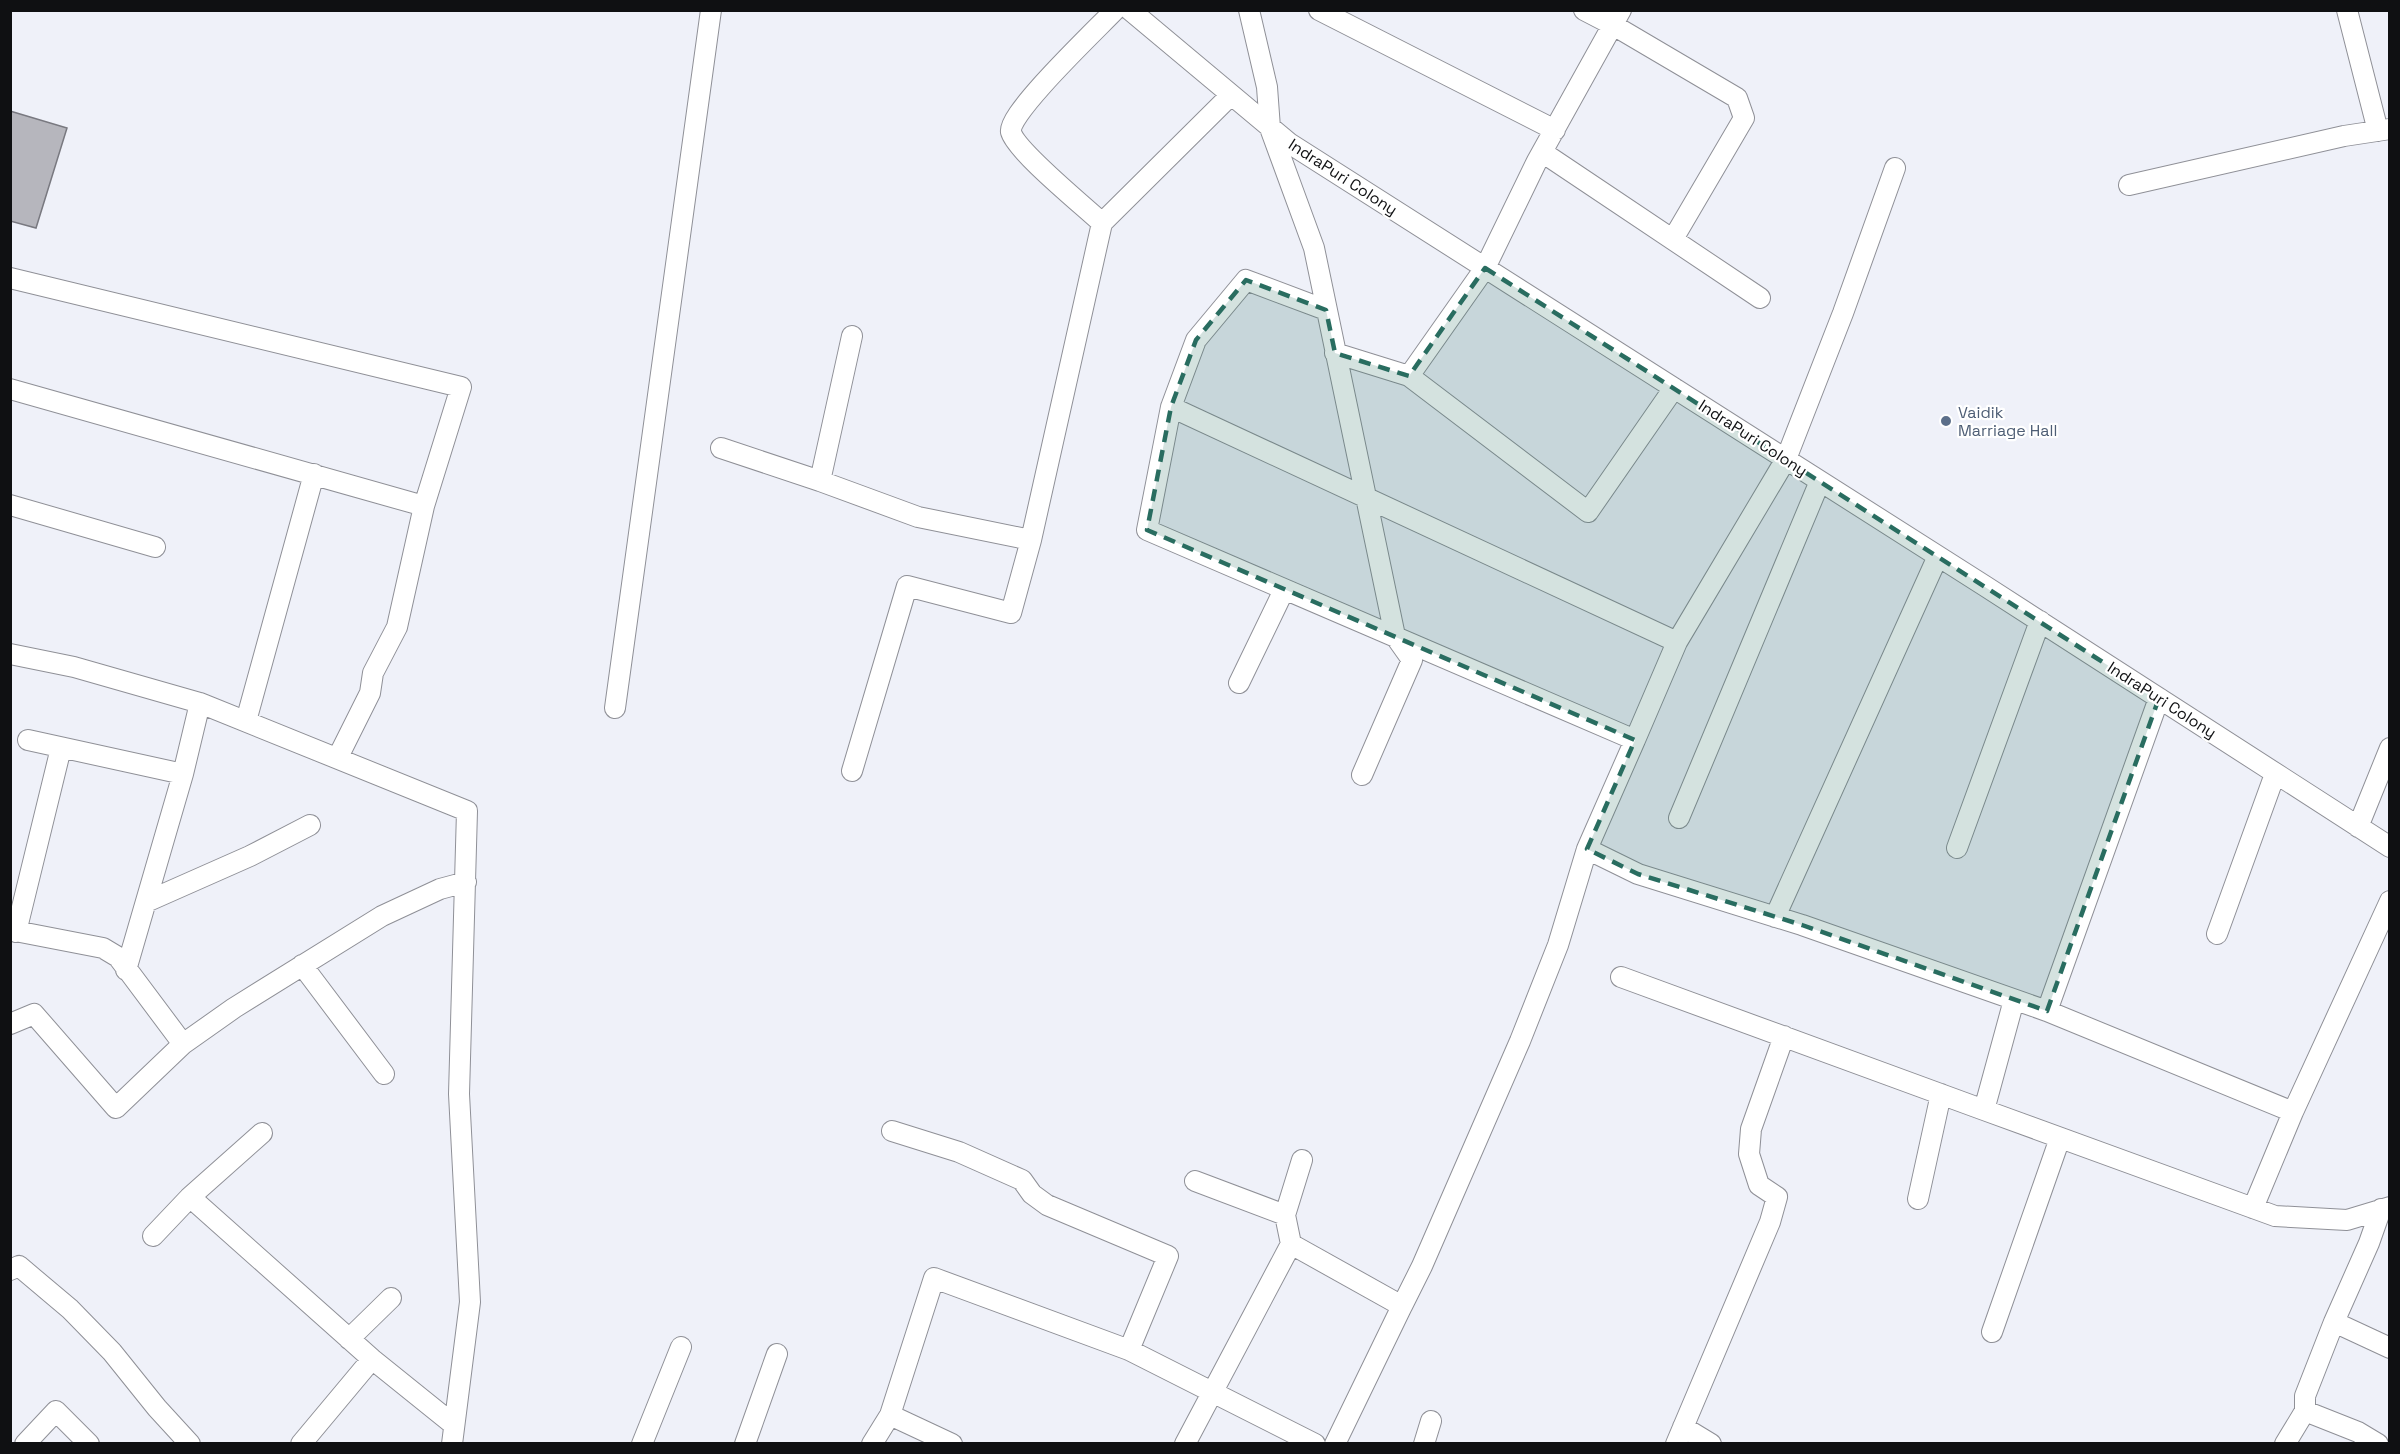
<svg xmlns="http://www.w3.org/2000/svg" width="2400" height="1454" viewBox="0 0 2400 1454" font-family="'Space Grotesk',sans-serif">
<style>
.building{fill:#b6b6bd;stroke:#797980;stroke-width:1.5}
.lines{fill:none;stroke-linecap:round;stroke-linejoin:round}
.minor-casing{stroke:#8f9097;stroke-width:22}
.minor{stroke:#fff;stroke-width:20}
.marked{fill:#296d60;fill-opacity:0.2;stroke:#296d60;stroke-width:4.5;stroke-dasharray:12 8;stroke-linejoin:round}
.service-dot{fill:#5c6f8a;stroke:#fff;stroke-width:2}
.labels{text-anchor:middle;dominant-baseline:central;stroke-width:4.5;stroke-linejoin:round;paint-order:stroke}
.street-label{font-size:16px;fill:#0f1012;stroke:#fff}
.service-label{font-size:16px;fill:#4e5e75;stroke:#fff;text-anchor:start}
</style>
<rect width="100%" height="100%" fill="#eff1f9"/>
<path class="building" d="M 10,111 L 67,128 L 36,228 L 10,221 Z"/>
<g class="lines">
<g class="minor-casing">
<path id="minor" d="M 1130,10 L 1289,143 L 1985,586 L 2390,847
M 1249,10 L 1267,87 L 1270,128 L 1314,248 L 1395,636 L 1412,660 L 1362,775
M 1319,10 L 1555,130
M 1584,10 L 1613,25 L 1737,98 L 1744,118 L 1673,239
M 2347,10 L 2378,131
M 1542,152 L 1760,298
M 2129,185 L 2344,136 L 2390,129
M 1102,223 C 1084,206 1016,151 1011,132 C 1006,115 1099,27 1115,10
M 10,278 L 461,387 L 424,506 L 397,627 L 373,673 L 370,693 L 338,757
M 1335,353 L 1409,376 L 1588,512 L 1674,388
M 1409,376 L 1485,268 L 1537,161 L 1621,10
M 10,389 L 424,506
M 1171,407 L 1196,340 L 1246,280 L 1326,310
M 721,448 L 820,481 L 918,517 L 1031,540
M 820,481 L 852,336
M 10,505 L 155,547
M 1677,642 L 1786,459 L 1843,313 L 1895,168
M 10,654 L 74,667 L 200,703
M 1239,683 L 1284,590
M 615,708 L 711,10
M 246,721 L 314,474
M 28,740 L 183,774 L 200,703 L 467,811 L 459,1094 L 470,1302 L 452,1444
M 1635,740 L 1677,642 L 1171,407 L 1147,530 L 1635,740 L 1587,849 L 1638,874 L 1802,925 L 2047,1011 L 2159,698
M 852,771 L 907,586 L 1011,613 L 1031,540 L 1102,223 L 1231,95
M 1679,818 L 1820,481
M 2358,827 L 2390,748
M 1957,848 L 2040,621
M 146,902 L 250,856 L 310,825
M 1775,917 L 1938,556
M 10,930 L 103,948 L 118,957 L 183,1044
M 16,932 L 61,748
M 2217,934 L 2275,774
M 302,965 L 384,1074
M 126,970 L 183,774
M 1621,977 L 1984,1110
M 2014,1000 L 1984,1110 L 2275,1216 L 2347,1220 L 2390,1207
M 2047,1011 L 2293,1112 L 2253,1208
M 10,1024 L 34,1014 L 116,1108 L 183,1044 L 234,1008 L 382,916 L 440,889 L 466,882
M 2293,1112 L 2390,901
M 892,1131 L 959,1152 L 1022,1180 L 1032,1194 L 1047,1205 L 1168,1256 L 1129,1350
M 1195,1181 L 1285,1215
M 190,1197 L 262,1133
M 1918,1199 L 1941,1094
M 153,1236 L 190,1197 L 372,1359 L 454,1425
M 1291,1244 L 1285,1215 L 1302,1160
M 10,1270 L 19,1266 L 70,1309 L 112,1352 L 157,1408 L 190,1444
M 2334,1322 L 2390,1348
M 1992,1332 L 2060,1138
M 349,1339 L 391,1298
M 2305,1411 L 2358,1432 L 2378,1444
M 890,1415 L 934,1278 L 1129,1350 L 1315,1444
M 1683,1427 L 1711,1444
M 25,1444 L 56,1411 L 89,1444
M 301,1444 L 372,1359
M 642,1444 L 681,1347
M 745,1444 L 777,1354
M 872,1444 L 890,1415 L 952,1444
M 1185,1444 L 1291,1244 L 1402,1306 L 1422,1266 L 1520,1041 L 1558,945 L 1587,849
M 1335,1444 L 1402,1306
M 1424,1444 L 1431,1421
M 1676,1444 L 1770,1222 L 1777,1197 L 1759,1185 L 1749,1154 L 1751,1129 L 1784,1036
M 2285,1444 L 2305,1411 L 2305,1396 L 2334,1322 L 2369,1243 L 2381,1209"/>
</g>
<use href="#minor" class="minor"/>
</g>
<path class="marked" d="M 1485,268 L 2159,698 L 2047,1011 L 1802,925 L 1638,874 L 1587,849 L 1635,740 L 1147,530 L 1171,407 L 1196,340 L 1246,280 L 1326,310 L 1335,353 L 1409,376 Z"/>
<circle class="service-dot" cx="1946" cy="421" r="6"/>
<g class="labels">
<g class="street-label">
<text transform="translate(1343 177) rotate(33)">IndraPuri Colony</text>
<text transform="translate(1753 438) rotate(33)">IndraPuri Colony</text>
<text transform="translate(2162 700) rotate(33)">IndraPuri Colony</text>
</g>
<g class="service-label">
<text x="1958" y="412">Vaidik<tspan x="1958" dy="18">Marriage Hall</tspan></text>
</g>
</g>
<rect width="2400" height="1454" fill="none" stroke="#0f1012" stroke-width="24"/>
</svg>
